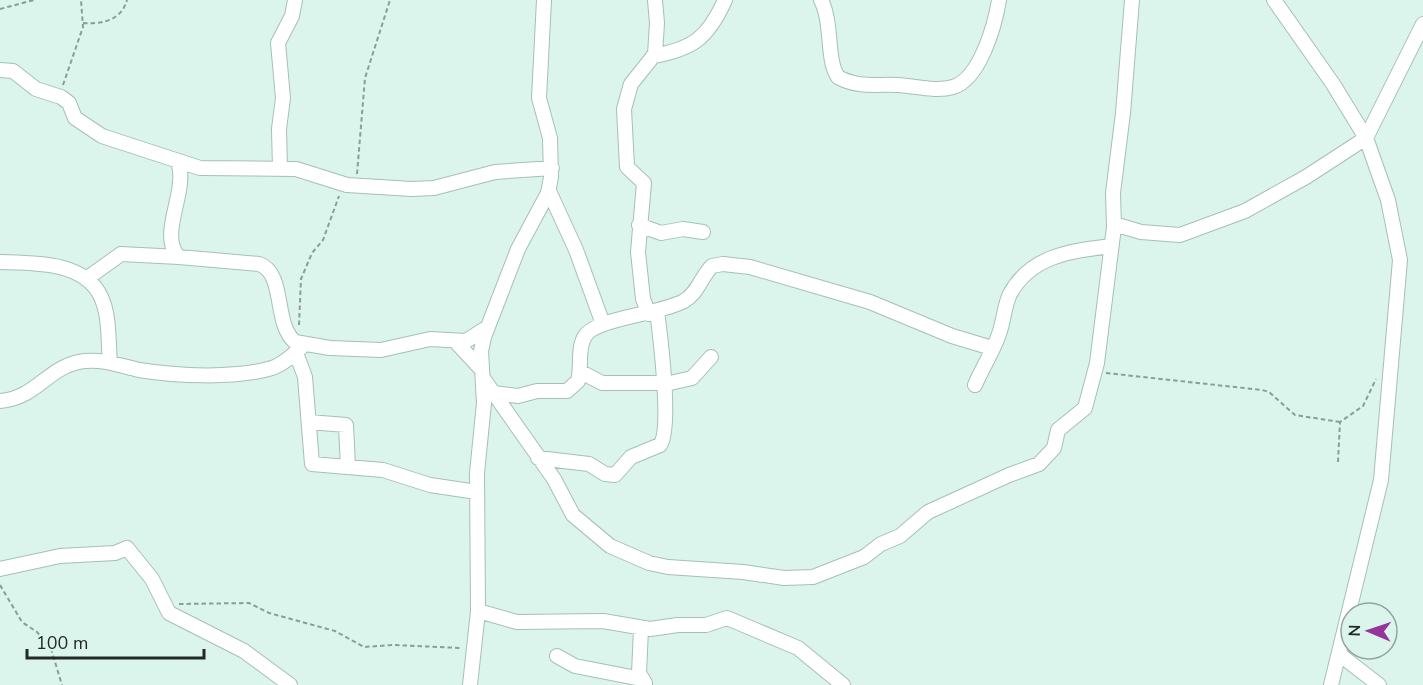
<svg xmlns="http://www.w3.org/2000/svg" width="1423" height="685" viewBox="0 0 1423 685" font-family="'Nunito Sans',sans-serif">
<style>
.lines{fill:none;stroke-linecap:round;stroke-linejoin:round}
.minor-casing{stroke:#a7bfb7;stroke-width:16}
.path{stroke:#8a9d96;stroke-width:2;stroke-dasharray:4.5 3;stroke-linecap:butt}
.minor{stroke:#fff;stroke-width:14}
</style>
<rect width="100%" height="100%" fill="#dbf5ec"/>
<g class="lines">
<g class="minor-casing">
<path id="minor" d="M 821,0 C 833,23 826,60 838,77 C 857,88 877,84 898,85 C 916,86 935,92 953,87 C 980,79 995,25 999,0
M 1274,0 L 1333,84 L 1366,138 L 1388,200 L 1400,260 L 1381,480 L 1331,685
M 653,56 C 693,49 708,38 725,0
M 0,70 L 13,71 L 36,89 L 61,97 L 69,103 L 75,118 L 102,136 L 200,168 L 296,169 L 347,185 L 412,189 L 434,188 L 495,172 L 552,168
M 178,162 C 189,191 157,235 179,257 L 259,264 C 286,273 273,324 295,342 L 330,348 L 381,350 L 430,339 L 466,341 L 488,327
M 280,168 L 279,129 L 283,98 L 278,43 L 292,16 L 295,0
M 549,191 L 576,250 L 603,324
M 1114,224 L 1141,232 L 1180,235 L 1245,211 L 1306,177 L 1366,138 L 1423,24
M 639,225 L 661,233 L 683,229 L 703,232
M 0,262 C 33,263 85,261 101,297 C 110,316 108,342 110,362
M 86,279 L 121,254 L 179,257
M 649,314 L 643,299 L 638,252 L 644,183 L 627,167 L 624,109 L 631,84 L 655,54 L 657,23 L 655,0
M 455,341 L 482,370
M 296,353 L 305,377 L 312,464 L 383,470 L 430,485 L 477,492
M 581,372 L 602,383 L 670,383 L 692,378 L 711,357
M 483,378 L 554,479 L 573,515 L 610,546 L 649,563 L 668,567 L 743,572 L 784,578 L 813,577 L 864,557 L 881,544 L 900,536 L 928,512 L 1009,475 L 1039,464 L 1054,448 L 1058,430 L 1085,408 L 1097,363 L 1114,227 L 1113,193 L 1123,113 L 1132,0
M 975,385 C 982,368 993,352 999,334 C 1004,321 1004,306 1010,294 C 1031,255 1072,251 1111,246
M 494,393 L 518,396 L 537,391 L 567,391 L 578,381 C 582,367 577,348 585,336 C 596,318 661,314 684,301 C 698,293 701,277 712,266 L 723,264 L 750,267 L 870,302 L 952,336 L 992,348
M 0,401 C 38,398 48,365 85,361 C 104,359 121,366 139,370 C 176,376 235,379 272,368 C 284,364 295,353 305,344
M 309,422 L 346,425 L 348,467
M 538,458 L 589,464 L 605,474 L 615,475 L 631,457 L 660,445 C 672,430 660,334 657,311
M 0,569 L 60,556 L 115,553 L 127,548 L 152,579 L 169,613 L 244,651 L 290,685
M 478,611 L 517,622 L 603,621 L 650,629 L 678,625 L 706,625 L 727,618 L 798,648 L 843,685
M 641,629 L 639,673 L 645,683
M 1339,654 L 1379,685
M 557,656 L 575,666 L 642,679
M 470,685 L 478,611 L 477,473 L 484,403 L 481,351 L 484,337 L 518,249 L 548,193 L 551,177 L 550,138 L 539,98 L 544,0"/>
</g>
<path class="path" d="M 0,9 L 34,0
M 83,23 C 102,24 121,21 127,0
M 63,85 L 83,27 L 81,0
M 357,174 L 365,78 L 390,0
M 299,325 L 301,279 L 312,253 L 323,240 L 339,196
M 1106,373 L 1262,390 L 1269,392 L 1295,415 L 1340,422
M 1338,462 L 1340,422 L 1363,406 L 1376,379
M 0,585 L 22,622 L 37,632 L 51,649 L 62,685
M 179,604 L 249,603 L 269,613 L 335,631 L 364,647 L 393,645 L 461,648"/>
<use href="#minor" class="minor"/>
</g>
<g transform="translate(1369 631) rotate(272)"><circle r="28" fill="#dbf5ec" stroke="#91a49d" stroke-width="1.5"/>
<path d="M0-4.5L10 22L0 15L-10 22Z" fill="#96349b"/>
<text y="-9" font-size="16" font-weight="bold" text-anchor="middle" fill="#212a27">N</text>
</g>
<path d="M27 649v9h177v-9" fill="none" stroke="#212a27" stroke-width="3"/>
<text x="36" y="649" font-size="18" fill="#212a27" stroke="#dbf5ec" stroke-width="4.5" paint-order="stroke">100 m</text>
</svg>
